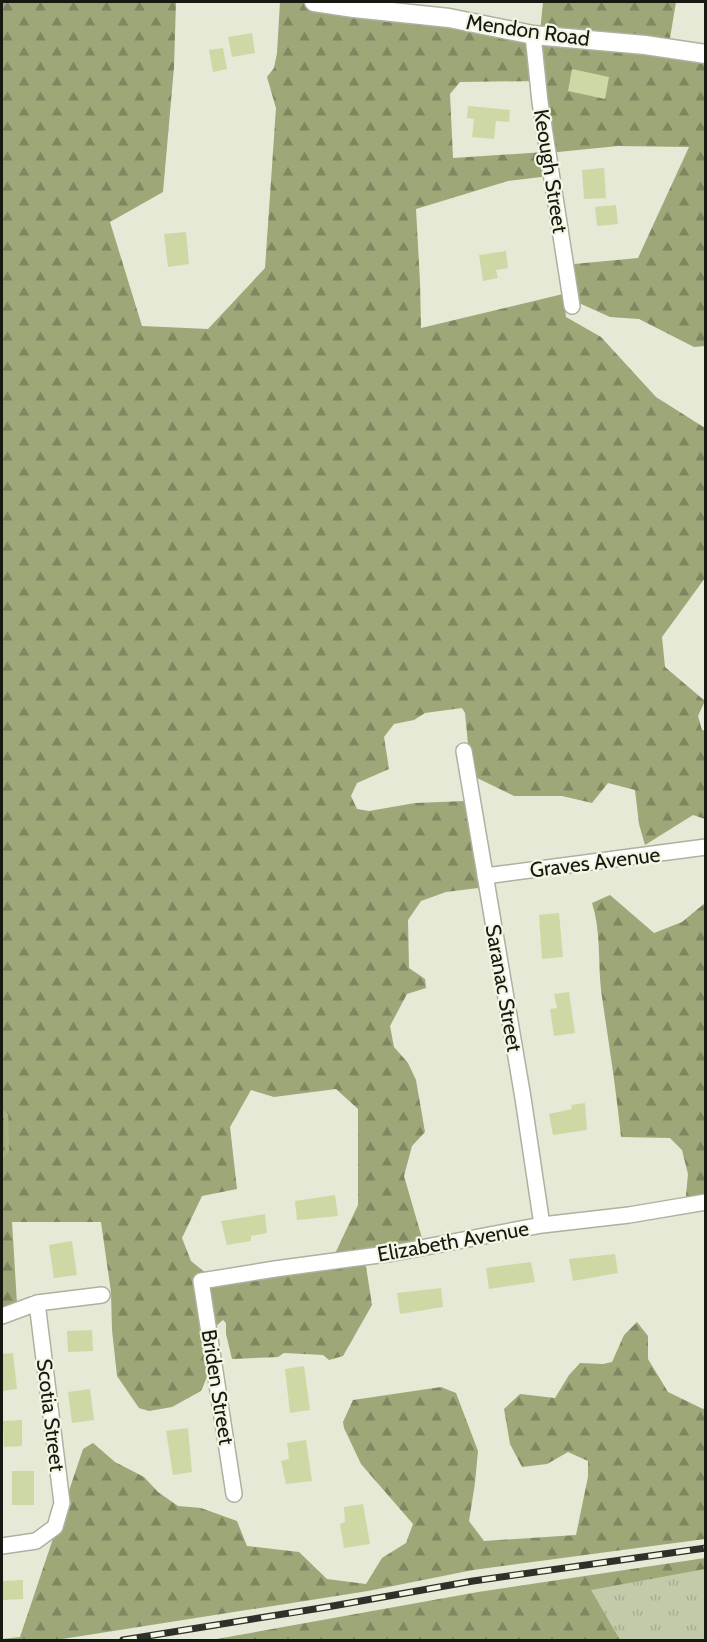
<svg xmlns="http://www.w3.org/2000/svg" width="707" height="1642" viewBox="0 0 707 1642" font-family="Cabin,sans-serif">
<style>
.forest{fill:url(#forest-firs);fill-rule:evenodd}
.park{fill:url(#park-tufts)}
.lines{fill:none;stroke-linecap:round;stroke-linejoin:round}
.stream{stroke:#a7b180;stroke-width:4.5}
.building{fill:#cdd8a5}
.minor-casing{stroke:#adb19f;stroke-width:18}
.tertiary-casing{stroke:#adb19f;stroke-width:21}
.minor{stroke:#fff;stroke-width:15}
.tertiary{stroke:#fff;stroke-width:18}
.rail-casing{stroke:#2f3029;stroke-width:7}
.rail{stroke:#f2f7e3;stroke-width:4.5;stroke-dasharray:14;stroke-linecap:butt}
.labels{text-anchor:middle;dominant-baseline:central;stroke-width:4.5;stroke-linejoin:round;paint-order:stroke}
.street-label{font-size:21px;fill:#171812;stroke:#f2f7e3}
</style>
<defs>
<pattern id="forest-firs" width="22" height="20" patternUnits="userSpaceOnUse" patternTransform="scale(1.5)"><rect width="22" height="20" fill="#9da777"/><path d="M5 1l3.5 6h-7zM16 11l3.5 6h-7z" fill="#7f8760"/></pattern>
<pattern id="park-tufts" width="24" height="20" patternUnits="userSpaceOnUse" patternTransform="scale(1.5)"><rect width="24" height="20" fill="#c3caa9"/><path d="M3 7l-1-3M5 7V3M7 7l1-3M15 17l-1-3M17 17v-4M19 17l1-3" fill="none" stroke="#a7ad90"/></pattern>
</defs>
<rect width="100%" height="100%" fill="#e5e9d6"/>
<path class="forest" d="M 2,2 L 176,2 L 174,67 L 163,192 L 110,222 L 142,326 L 208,329 L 265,268 L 276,108 L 267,77 L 274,68 L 277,53 L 280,2 L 313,2 L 540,32 L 543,2 L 676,2 L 669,44 L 705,54 L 705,346 L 694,347 L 639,319 L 610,317 L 579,303 L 574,264 L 638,258 L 689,147 L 618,146 L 548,153 L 549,176 L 508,181 L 416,209 L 420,282 L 421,328 L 563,294 L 566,317 L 601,337 L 656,397 L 705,428 L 705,578 L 662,637 L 665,667 L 705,701 L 698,716 L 702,730 L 705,731 L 705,819 L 693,815 L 645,845 L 639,824 L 635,790 L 608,783 L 592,803 L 562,796 L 514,796 L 471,775 L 465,713 L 462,708 L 425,713 L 414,720 L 394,724 L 384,737 L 389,769 L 357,783 L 351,796 L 357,809 L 369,811 L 415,803 L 465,801 L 488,892 L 480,892 L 478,888 L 446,892 L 421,901 L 408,920 L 409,968 L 425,979 L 426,988 L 407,994 L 390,1026 L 394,1047 L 408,1063 L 416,1080 L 425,1132 L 412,1146 L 404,1176 L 424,1245 L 365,1260 L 372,1305 L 343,1356 L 329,1360 L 323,1355 L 284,1353 L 278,1357 L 232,1359 L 226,1334 L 226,1323 L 223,1320 L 216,1326 L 210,1337 L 210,1370 L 201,1391 L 172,1407 L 149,1411 L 139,1408 L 117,1376 L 112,1330 L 111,1292 L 101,1222 L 12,1222 L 17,1304 L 2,1311 ZM 537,81 L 545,152 L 453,158 L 450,94 L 460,82 ZM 336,1089 L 358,1109 L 358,1205 L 331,1262 L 213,1279 L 191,1261 L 182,1238 L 202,1196 L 237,1189 L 230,1127 L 251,1090 L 274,1097 Z
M 610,895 L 654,933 L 682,922 L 705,903 L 705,1203 L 685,1206 L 688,1174 L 682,1150 L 670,1138 L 621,1137 C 616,1087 608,1039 601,990 C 598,961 601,931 592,903 Z
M 637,1322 L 648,1336 L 648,1359 L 668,1392 L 703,1409 L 705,1408 L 705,1539 L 473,1570 L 368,1591 L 56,1640 L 2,1640 L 2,1639 L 20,1637 L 83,1449 L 93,1443 L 115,1462 L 144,1477 L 158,1492 L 178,1506 L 201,1508 L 237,1521 L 247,1546 L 299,1552 L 327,1579 L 366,1584 L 382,1558 L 406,1543 L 413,1524 L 361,1464 L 344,1428 L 343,1422 L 353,1400 L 441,1387 L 456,1393 L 478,1451 L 475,1483 L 469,1521 L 484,1541 L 576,1535 L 588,1477 L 588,1461 L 568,1452 L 547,1464 L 522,1467 L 510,1444 L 504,1409 L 520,1394 L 555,1398 L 569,1375 L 580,1363 L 603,1364 L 612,1362 L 624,1335 Z
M 705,1558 L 705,1640 L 211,1640 L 478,1592 Z"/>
<path class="park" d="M 705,1569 L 705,1640 L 620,1640 L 591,1590 Z"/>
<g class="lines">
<path class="stream" d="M 2,1112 L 6,1115 L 7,1150 L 2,1157"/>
</g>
<path class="building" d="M 252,33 L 255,53 L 232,57 L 228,37 Z
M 223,48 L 227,69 L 213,72 L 209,50 Z
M 572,69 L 609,77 L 605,99 L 568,91 Z
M 468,106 L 510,110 L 509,122 L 496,121 L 494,139 L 472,137 L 474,119 L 467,118 Z
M 604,168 L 606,198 L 584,199 L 582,170 Z
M 616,205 L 618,224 L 597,226 L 595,207 Z
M 186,232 L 189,264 L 168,267 L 164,234 Z
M 506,251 L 508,268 L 496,270 L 498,278 L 483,281 L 479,255 Z
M 559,913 L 563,957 L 542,959 L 539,915 Z
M 569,992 L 575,1033 L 554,1036 L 550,1009 L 557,1008 L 554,994 Z
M 585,1103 L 587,1130 L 553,1135 L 549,1114 L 572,1109 L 571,1105 Z
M 335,1195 L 338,1216 L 297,1220 L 295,1201 Z
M 265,1214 L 267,1233 L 251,1236 L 251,1241 L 227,1245 L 221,1221 Z
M 72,1241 L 77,1275 L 54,1278 L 49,1245 Z
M 615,1254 L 618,1273 L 573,1281 L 569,1259 Z
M 531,1262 L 535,1282 L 489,1289 L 486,1268 Z
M 441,1288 L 443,1307 L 400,1314 L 397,1293 Z
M 92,1330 L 93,1351 L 68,1352 L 67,1331 Z
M 13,1353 L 17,1389 L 2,1391 L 2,1354 Z
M 304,1366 L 310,1410 L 290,1413 L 285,1369 Z
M 90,1389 L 94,1420 L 72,1423 L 68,1392 Z
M 22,1420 L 22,1446 L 4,1447 L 3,1421 Z
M 188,1428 L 192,1472 L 173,1475 L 166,1431 Z
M 306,1440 L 312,1481 L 286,1484 L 281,1461 L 289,1459 L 287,1443 Z
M 12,1471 L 34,1471 L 34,1505 L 12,1505 Z
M 363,1504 L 370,1544 L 344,1548 L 340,1524 L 345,1522 L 344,1507 Z
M 23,1580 L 23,1599 L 2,1600 L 2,1581 Z"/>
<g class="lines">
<g class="minor-casing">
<path id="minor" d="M 533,35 L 540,102 L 572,306
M 464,751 L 523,1098 L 542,1225
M 485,876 L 706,847
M 2,1316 L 37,1303 L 102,1295
M 234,1494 L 201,1281 L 275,1269 L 394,1253 L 542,1225 L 629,1215 L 706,1202
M 2,1546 L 36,1541 L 55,1527 L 62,1503 L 37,1303"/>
</g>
<g class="tertiary-casing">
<path id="tertiary" d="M 314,2 L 354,8 L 449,18 L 533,35 L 645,45 L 706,54"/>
</g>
<use href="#minor" class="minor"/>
<use href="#tertiary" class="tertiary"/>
<g class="rail-casing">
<path id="rail" d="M 123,1640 L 327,1607 L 473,1581 L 706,1548"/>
</g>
<use href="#rail" class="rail"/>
</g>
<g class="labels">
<g class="street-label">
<text transform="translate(528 30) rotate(8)">Mendon Road</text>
<text transform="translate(551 171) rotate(81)">Keough Street</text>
<text transform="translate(595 862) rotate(-7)">Graves Avenue</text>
<text transform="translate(504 988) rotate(80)">Saranac Street</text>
<text transform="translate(453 1241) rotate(-10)">Elizabeth Avenue</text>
<text transform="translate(218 1387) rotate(81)">Briden Street</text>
<text transform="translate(51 1415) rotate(83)">Scotia Street</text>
</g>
</g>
<rect width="707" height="1642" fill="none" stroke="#171812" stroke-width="6"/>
</svg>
